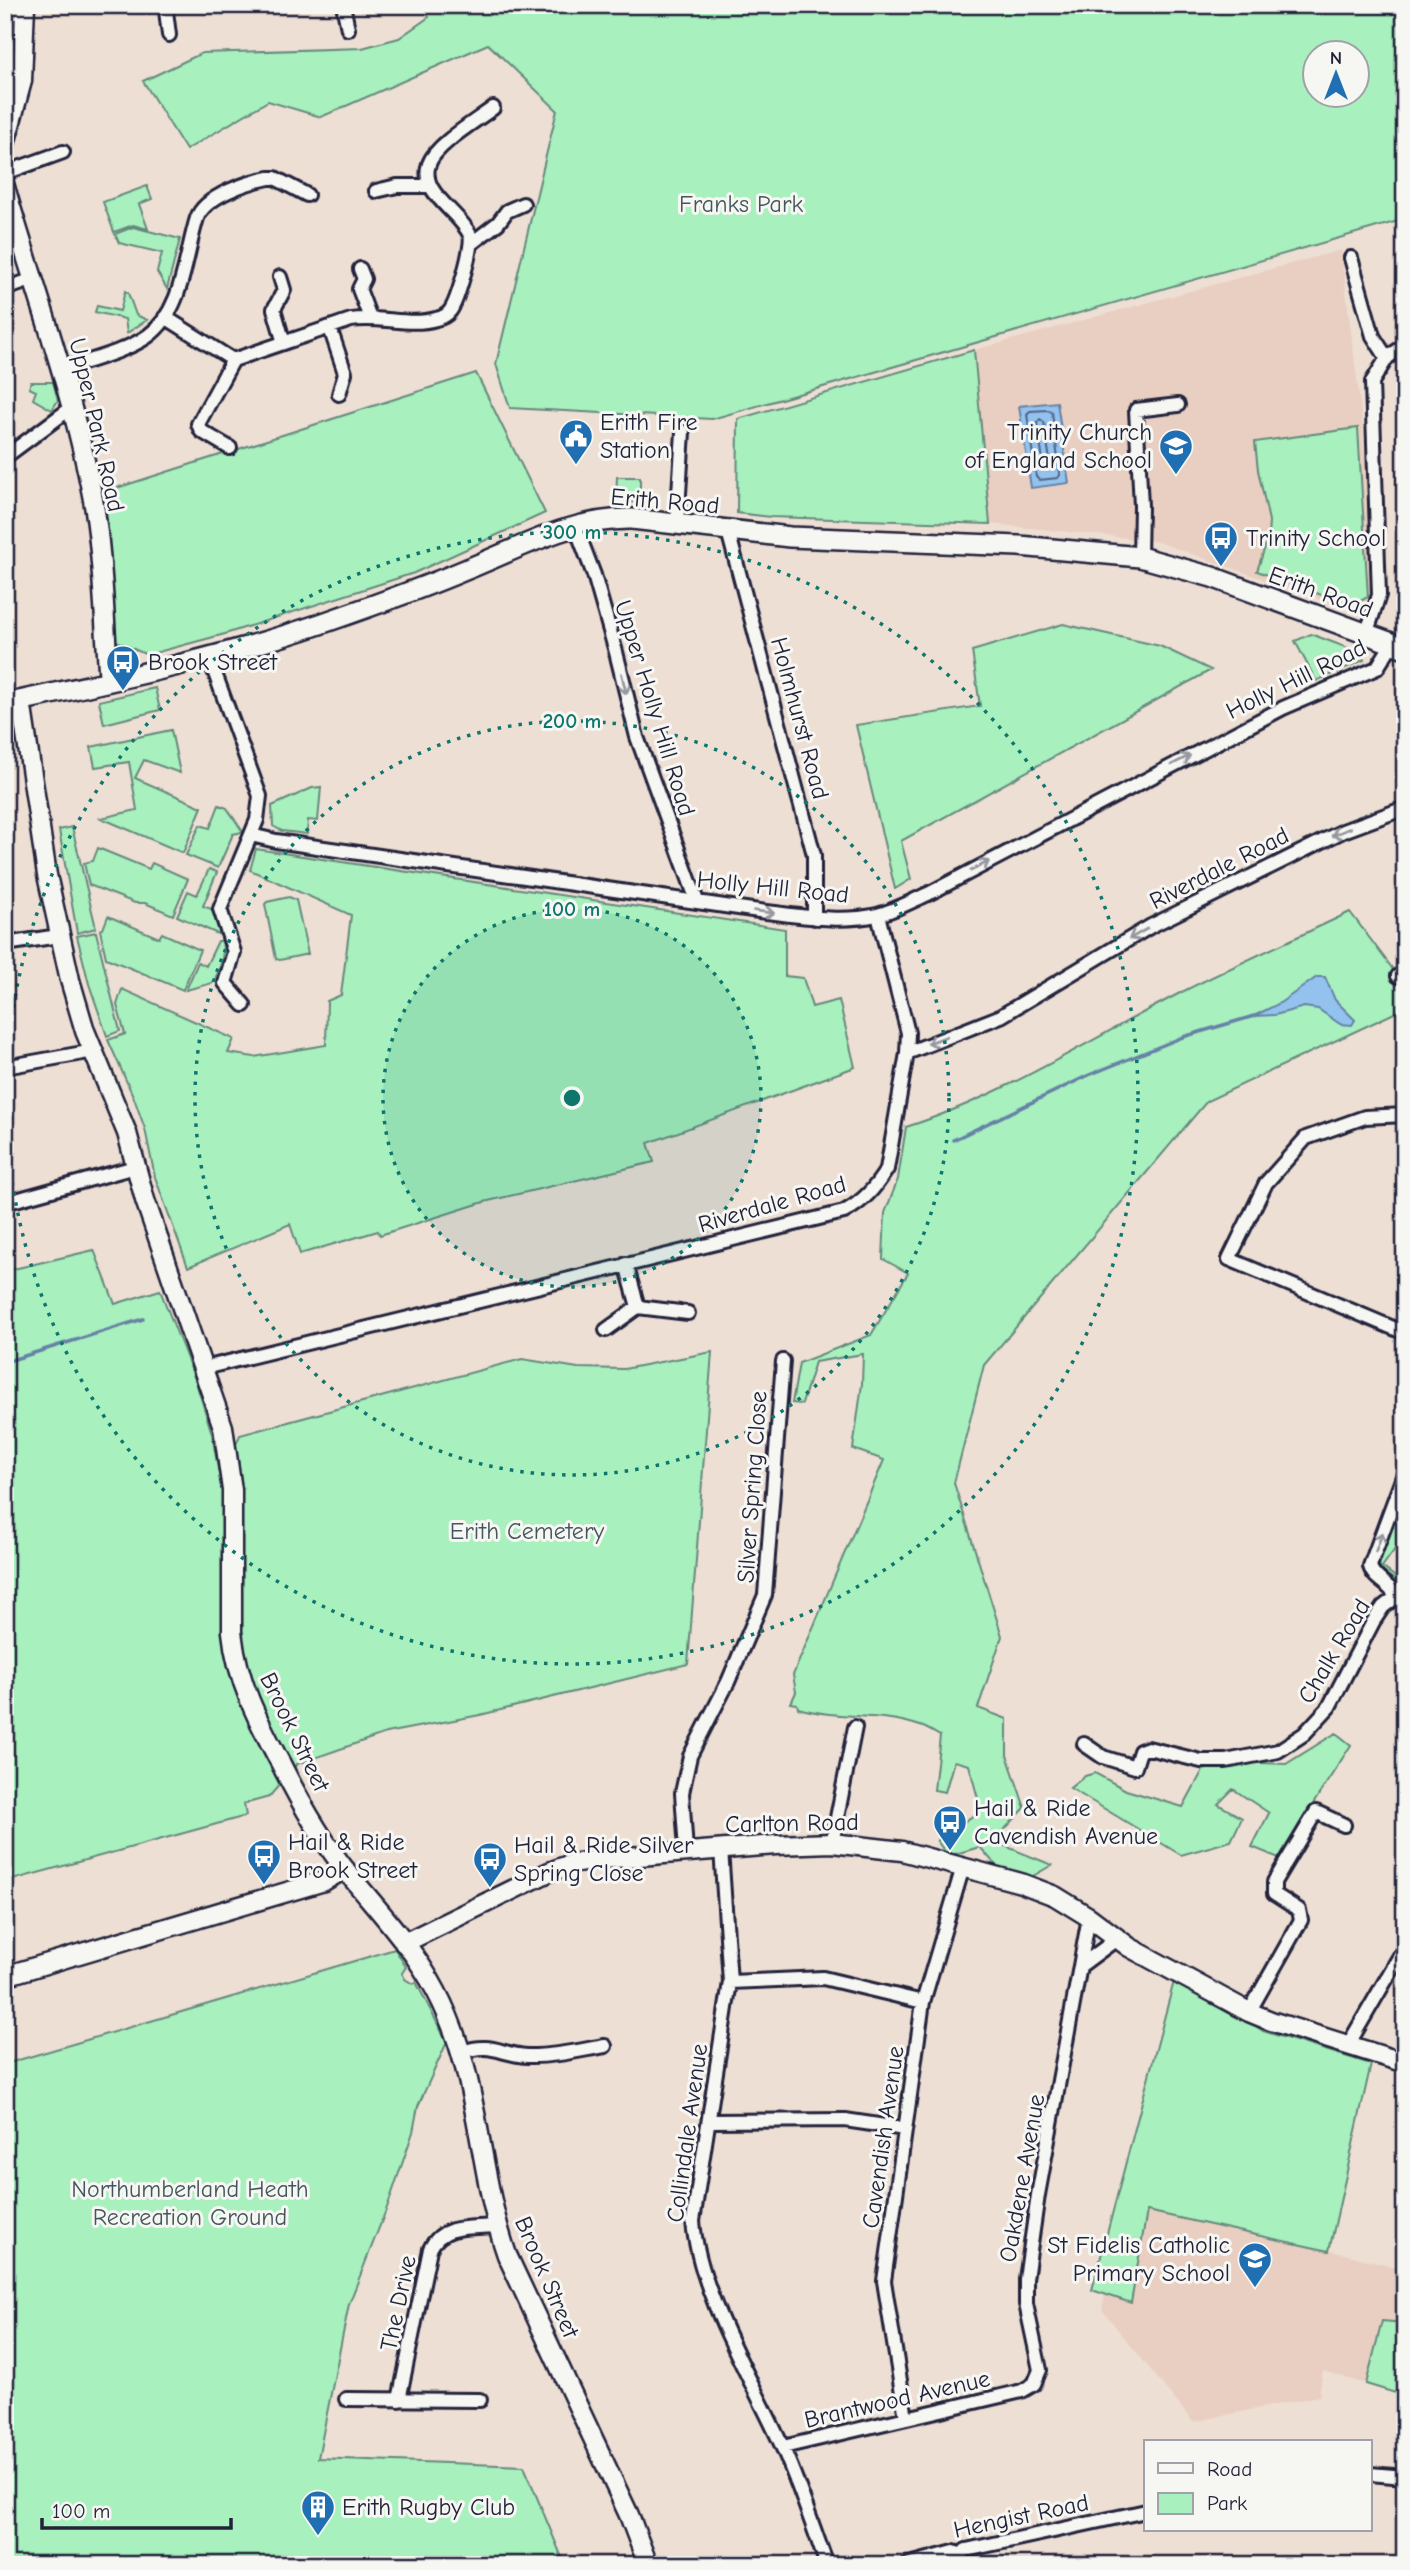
<svg xmlns="http://www.w3.org/2000/svg" width="1410" height="2570" viewBox="0 0 1410 2570" font-family="'Comic Neue',sans-serif">
<style>
.built{fill:#e9cfc1}
.green{fill:#a8f0be;stroke:#65897c;stroke-width:2;fill-rule:evenodd}
.water{fill:#93c2ee;stroke:#6682a6;stroke-width:2}
.lines{fill:none;stroke-linecap:round;stroke-linejoin:round}
.shore{stroke:#4f6283;stroke-width:2}
.stream{stroke:#6682a6;stroke-width:3.5}
.street-casing{stroke:#22223b;stroke-width:18}
.secondary-casing{stroke:#22223b;stroke-width:23}
.primary-casing{stroke:#22223b;stroke-width:24}
.street{stroke:#f6f6f2;stroke-width:12}
.secondary{stroke:#f6f6f2;stroke-width:18}
.primary{stroke:#f6f6f2;stroke-width:19}
.oneway{stroke:#9797a0}
.ring{fill:none;stroke:#0f766e;stroke-width:3.5;stroke-dasharray:3.5 7}
.labels{text-anchor:middle;dominant-baseline:central;stroke-width:6;stroke-linejoin:round;paint-order:stroke}
.park-label{font-size:24px;fill:#44565c;stroke:#f6f6f2}
.poi-label{font-size:24px;fill:#22223b;stroke:#f6f6f2;text-anchor:start}
.street-label{font-size:24px;fill:#22223b;stroke:#f6f6f2}
.centre{fill:#0f766e;stroke:#f6f6f2;stroke-width:3.5}
.ring-label{font-size:21px;text-anchor:middle;font-weight:bold;fill:#0f766e;stroke:#f6f6f2;stroke-width:6;stroke-linejoin:round;paint-order:stroke}
</style>
<rect width="100%" height="100%" fill="#eedfd5"/>
<filter id="ink" filterUnits="userSpaceOnUse"><feTurbulence type="fractalNoise" baseFrequency=".0143" numOctaves="2"/><feDisplacementMap in="SourceGraphic" scale="14" xChannelSelector="R" yChannelSelector="G"/><feConvolveMatrix kernelMatrix="1 2 1 2 8 2 1 2 1" color-interpolation-filters="sRGB"/></filter>
<g filter="url(#ink)">
<path class="built" d="M 1341,250 L 1363,428 L 1370,537 L 1370,601 L 1356,612 L 1155,541 L 990,524 L 974,350 Z
M 1122,2199 L 1405,2269 L 1405,2396 L 1323,2371 L 1319,2396 L 1193,2422 L 1102,2310 Z"/>
<path class="green" d="M 421,5 L 1405,5 L 1405,219 L 712,419 L 510,408 L 496,364 L 557,110 L 488,44 L 321,117 L 268,101 L 186,150 L 143,81 L 202,53 L 362,48 L 399,38 L 429,17 ZM 1316,52 L 1358,52 L 1358,94 L 1316,94 Z
M 147,186 L 152,199 L 139,204 L 148,229 L 133,225 L 114,232 L 103,202 Z
M 133,227 L 180,239 L 167,289 L 157,272 L 162,253 L 119,243 L 115,234 Z
M 125,291 L 128,293 L 136,315 L 147,320 L 127,333 L 125,319 L 95,312 L 97,306 L 120,311 Z
M 974,350 L 990,524 L 771,517 L 737,513 L 738,419 Z
M 476,373 L 545,513 L 414,573 L 225,634 L 147,655 L 116,641 L 111,564 L 101,493 Z
M 31,382 L 53,382 L 58,400 L 52,410 L 33,399 L 36,391 L 29,388 Z
M 1358,428 L 1368,597 L 1351,606 L 1257,571 L 1268,538 L 1269,521 L 1258,470 L 1255,442 Z
M 617,477 L 640,477 L 640,503 L 616,500 Z
M 1063,624 L 1160,646 L 1211,670 L 901,841 L 911,879 L 895,889 L 856,725 L 980,706 L 972,651 Z
M 1311,634 L 1361,653 L 1364,660 L 1316,681 L 1295,641 Z
M 155,688 L 160,710 L 104,724 L 99,701 Z
M 171,730 L 180,773 L 144,760 L 135,778 L 202,807 L 183,853 L 101,818 L 137,810 L 129,762 L 95,767 L 91,747 Z
M 321,787 L 318,821 L 308,820 L 307,834 L 282,831 L 273,826 L 272,806 L 312,788 Z
M 219,805 L 227,808 L 243,832 L 233,834 L 218,868 L 186,855 L 200,825 L 210,828 Z
M 72,827 L 96,928 L 77,933 L 59,830 Z
M 98,848 L 149,869 L 152,863 L 188,879 L 173,915 L 145,903 L 135,903 L 89,885 L 84,863 L 93,861 Z
M 256,849 L 785,929 L 785,976 L 803,978 L 812,1007 L 839,1000 L 855,1067 L 648,1143 L 654,1162 L 484,1202 L 380,1235 L 378,1231 L 300,1254 L 290,1224 L 188,1267 L 155,1177 L 145,1129 L 134,1098 L 108,1040 L 125,1034 L 117,1005 L 122,989 L 234,1039 L 228,1053 L 254,1057 L 326,1045 L 327,1001 L 341,995 L 351,915 L 250,870 Z
M 209,869 L 217,872 L 203,906 L 214,910 L 220,935 L 177,916 L 188,891 L 197,895 Z
M 289,897 L 296,900 L 308,954 L 280,960 L 276,959 L 265,904 L 267,902 Z
M 1350,912 L 1398,976 L 1405,973 L 1405,1008 L 1207,1101 L 984,1365 L 954,1483 L 1002,1636 L 978,1708 L 1007,1719 L 1007,1755 L 1025,1808 L 1001,1833 L 1005,1846 L 1052,1865 L 1026,1880 L 999,1869 L 980,1847 L 948,1856 L 937,1841 L 981,1810 L 969,1765 L 954,1761 L 945,1792 L 934,1790 L 940,1736 C 933,1732 927,1728 920,1726 C 881,1712 838,1720 798,1708 L 797,1704 L 791,1703 L 796,1692 L 793,1675 L 884,1460 L 853,1449 L 862,1384 L 863,1354 L 815,1362 L 802,1404 L 792,1403 L 799,1363 L 871,1335 L 908,1273 L 883,1259 L 885,1213 L 898,1179 L 906,1127 C 1004,1096 1090,1039 1182,992 C 1237,964 1294,939 1350,912 Z
M 108,916 L 159,938 L 162,933 L 200,950 L 183,990 L 106,958 L 100,930 L 103,929 Z
M 96,932 L 120,1031 L 107,1036 L 89,984 L 77,936 Z
M 218,941 L 222,941 C 225,956 220,969 213,983 L 186,990 L 198,962 L 206,966 Z
M 94,1250 L 115,1304 L 160,1290 L 196,1382 L 212,1434 L 220,1481 L 240,1435 L 522,1359 L 578,1368 L 624,1369 L 712,1352 L 688,1664 L 480,1715 L 386,1733 L 297,1764 L 269,1797 L 244,1804 L 246,1816 L 5,1882 L 5,1271 Z
M 1392,1521 L 1404,1530 L 1397,1540 L 1400,1542 L 1382,1567 L 1405,1584 L 1400,1584 L 1380,1569 L 1378,1556 Z
M 1336,1733 L 1351,1745 L 1313,1804 L 1284,1860 L 1252,1847 L 1269,1813 L 1233,1789 L 1218,1804 L 1242,1818 L 1231,1841 L 1181,1855 L 1070,1788 L 1085,1776 L 1095,1773 L 1126,1790 L 1183,1807 L 1203,1770 L 1237,1762 L 1286,1764 Z
M 395,1949 L 406,1967 L 402,1973 L 405,1979 L 413,1984 L 416,1982 L 447,2042 L 418,2106 L 413,2132 L 388,2205 L 349,2304 L 318,2458 L 524,2466 L 565,2565 L 5,2565 L 5,2064 Z
M 1177,1970 L 1263,2031 L 1371,2064 L 1329,2251 L 1147,2211 L 1131,2303 L 1092,2290 Z
M 1382,2321 L 1405,2323 L 1405,2396 L 1366,2384 Z"/>
<path class="water" d="M 1057,402 L 1069,483 L 1031,488 L 1019,406 Z
M 1317,977 L 1325,977 L 1335,1000 L 1355,1020 L 1352,1025 L 1340,1024 L 1318,1009 L 1304,1007 L 1275,1015 L 1254,1016 L 1280,1003 Z"/>
<g class="lines">
<path class="shore" d="M 1048,410 L 1052,412 L 1060,475 L 1058,478 L 1039,480 L 1036,477 L 1027,414 L 1030,411 Z
M 1040,419 L 1044,422 L 1051,467 L 1048,470 L 1044,467 L 1037,423 Z"/>
<path class="stream" d="M 953,1140 L 1089,1075 L 1183,1037 L 1254,1016
M 5,1362 L 143,1319"/>
<g class="street-casing">
<path id="street" d="M 343,5 L 348,29
M 169,35 L 166,11 L 170,5
M 5,173 L 63,152
M 376,191 L 397,186 L 430,186
M 472,243 L 498,223 L 507,211 L 523,204
M 1351,258 L 1373,336 L 1387,358
M 360,269 L 364,279 L 359,289 L 370,318
M 280,277 L 284,290 L 274,309 L 284,343
M 5,289 L 34,279
M 165,317 L 233,360 L 351,320 C 379,315 409,327 436,319 C 441,318 447,315 450,311 C 457,302 474,245 470,235 C 459,211 419,193 429,164 C 435,145 476,121 493,108
M 330,328 L 345,373 L 339,394
M 61,370 C 87,361 125,352 148,336 C 183,311 185,256 197,218 C 205,196 248,182 269,178 L 275,178 L 307,195
M 230,448 L 201,431 L 198,424 L 233,360
M 5,457 L 71,408
M 677,524 L 683,432
M 575,525 L 594,575 L 616,652 L 637,737 L 697,901
M 728,531 L 814,855 L 814,918
M 1140,557 L 1141,506 L 1136,410 L 1178,405
M 1366,635 L 1379,595 L 1372,382 L 1387,358 L 1405,345
M 209,657 L 260,796 L 257,820 L 220,909 L 234,952 L 225,983 L 244,1005
M 251,835 L 276,841 L 766,912 C 802,916 841,923 877,915 C 894,911 912,901 928,894 L 1283,708 L 1377,668 L 1392,644
M 5,944 L 59,936
M 1398,976 L 1405,973
M 907,1053 L 1001,1016 L 1151,926 L 1343,831 L 1405,808
M 5,1067 L 94,1051
M 1405,1115 L 1365,1117 L 1306,1138 L 1266,1183 L 1229,1259 L 1405,1333
M 5,1203 L 135,1167
M 638,1307 L 688,1313
M 606,1330 L 638,1307 L 626,1264
M 204,1368 L 844,1212 C 864,1201 875,1188 887,1169 L 907,1053 L 908,1033 L 878,915
M 1405,1471 L 1370,1566 C 1373,1580 1391,1584 1396,1597 L 1405,1602
M 1084,1744 L 1103,1757 L 1135,1767 L 1140,1751 L 1148,1748 L 1201,1761 L 1226,1761 L 1278,1751 L 1304,1734 L 1329,1707 L 1373,1622 L 1383,1607 L 1396,1597
M 832,1843 L 855,1727
M 721,1849 L 730,1982 L 693,2221 C 699,2293 751,2378 781,2444 C 799,2483 812,2525 827,2565
M 686,1851 L 682,1793 L 690,1756 L 728,1682 L 765,1595 L 783,1361
M 1083,1964 L 1118,1938
M 730,1982 L 823,1978 L 923,2002
M 1249,2012 L 1301,1920 L 1299,1910 L 1274,1894 L 1274,1882 L 1316,1812 L 1344,1825
M 1348,2045 L 1405,1947
M 462,2052 C 492,2042 499,2054 527,2056 C 552,2057 581,2050 605,2046
M 710,2121 L 845,2120 L 905,2129
M 346,2399 L 480,2400
M 399,2400 L 430,2249 C 443,2223 472,2228 497,2226
M 906,2418 L 884,2281 L 923,2002 L 963,1867
M 783,2447 L 1022,2391 L 1034,2384 L 1040,2370 L 1026,2304 L 1026,2279 L 1038,2195 L 1089,1917
M 1370,2474 L 1405,2477
M 906,2565 L 954,2552 L 961,2555 L 966,2550 L 1146,2511"/>
</g>
<g class="secondary-casing">
<path id="secondary" d="M 5,144 L 22,81 L 25,5
M 5,187 C 36,294 76,400 95,511 C 104,567 104,624 109,681
M 21,701 L 47,875 L 70,980 L 85,1031 L 127,1133 L 145,1200 L 223,1427 L 232,1490 L 232,1632 C 237,1681 258,1721 281,1764 C 300,1802 321,1839 347,1872 C 378,1910 413,1947 436,1991 C 480,2073 477,2169 507,2255 L 629,2515 L 648,2565
M 404,1943 L 549,1872 L 571,1864 L 603,1859 L 776,1845 L 832,1843 L 902,1851 L 1021,1883 L 1055,1896 L 1089,1917 L 1129,1947 L 1249,2012 L 1271,2021 L 1405,2063
M 5,1976 L 324,1881 L 345,1869"/>
</g>
<g class="primary-casing">
<path id="primary" d="M 5,704 C 111,681 218,659 320,624 C 369,607 418,590 465,570 C 520,548 572,518 632,519 L 790,537 L 1019,546 L 1140,557 L 1212,577 L 1405,648"/>
</g>
<use href="#street" class="street"/>
<use href="#secondary" class="secondary"/>
<use href="#primary" class="primary"/>
</g>
<defs><path id="oneway-shaft" d="M-6 0H5M1.5-3L5.5 0L1.5 3" fill="none" stroke-width="1.6" stroke-linecap="round" stroke-linejoin="round" transform="scale(1.75)"/></defs>
<g class="oneway">
<use href="#oneway-shaft" transform="translate(624 684) rotate(77)"/>
<use href="#oneway-shaft" transform="translate(1181 760) rotate(-27)"/>
<use href="#oneway-shaft" transform="translate(1341 832) rotate(157)"/>
<use href="#oneway-shaft" transform="translate(980 866) rotate(-28)"/>
<use href="#oneway-shaft" transform="translate(764 912) rotate(8)"/>
<use href="#oneway-shaft" transform="translate(1138 934) rotate(150)"/>
<use href="#oneway-shaft" transform="translate(937 1040) rotate(159)"/>
<use href="#oneway-shaft" transform="translate(1379 1542) rotate(-70)"/>
</g>
</g>
<circle cx="572" cy="1098" r="189" fill="#0f766e" fill-opacity=".12"/>
<g class="ring">
<circle cx="572" cy="1098" r="189"/>
<circle cx="572" cy="1098" r="377"/>
<circle cx="572" cy="1098" r="566"/>
</g>
<defs>
<g id="civic-pin" transform="scale(1.75)"><path d="M0 17L-7.5 6A9.5 9.5 0 1 1 7.5 6Z" fill="#1f6fb2" stroke="#f6f6f2"/><path d="M-.6-6.5H3V-4.5H.6V-3L4-1V1h2V6H-6V1h2V-1L-.6-3ZM-1.2 2.5V6h2.4V2.5Z" fill="#fff"/></g>
<g id="school-pin" transform="scale(1.75)"><path d="M0 17L-7.5 6A9.5 9.5 0 1 1 7.5 6Z" fill="#1f6fb2" stroke="#f6f6f2"/><path d="M0-5L7-2L0 1L-7-2ZM-4 1L0 2.5L4 1V4Q0 6-4 4Z" fill="#fff"/></g>
<g id="bus-pin" transform="scale(1.75)"><path d="M0 17L-7.5 6A9.5 9.5 0 1 1 7.5 6Z" fill="#1f6fb2" stroke="#f6f6f2"/><path d="M-5-6H5V4H4V6H2V4H-2V6H-4V4H-5ZM-3.5-4V0h7V-4ZM-3.5 1.2v1.5H-2V1.2ZM2 1.2v1.5H3.5V1.2Z" fill="#fff"/></g>
<g id="building-pin" transform="scale(1.75)"><path d="M0 17L-7.5 6A9.5 9.5 0 1 1 7.5 6Z" fill="#1f6fb2" stroke="#f6f6f2"/><path d="M-4-6H4V6H1V3H-1V6H-4ZM-2.5-4.3h1.7v1.8h-1.7ZM.8-4.3h1.7v1.8H.8ZM-2.5-1h1.7V.8h-1.7ZM.8-1h1.7V.8H.8Z" fill="#fff"/></g>
</defs>
<g fill-rule="evenodd">
<use href="#civic-pin" x="576" y="436"/>
<use href="#school-pin" x="1176" y="446"/>
<use href="#bus-pin" x="1221" y="538"/>
<use href="#bus-pin" x="123" y="662"/>
<use href="#bus-pin" x="950" y="1822"/>
<use href="#bus-pin" x="264" y="1856"/>
<use href="#bus-pin" x="490" y="1859"/>
<use href="#school-pin" x="1255" y="2259"/>
<use href="#building-pin" x="318" y="2507"/>
</g>
<g class="labels">
<g class="park-label">
<text x="741" y="204">Franks Park</text>
<text x="527" y="1531">Erith Cemetery</text>
<text x="190" y="2189">Northumberland Heath<tspan x="190" dy="28">Recreation Ground</tspan></text>
</g>
<g class="poi-label">
<text x="600" y="422">Erith Fire<tspan x="600" dy="28">Station</tspan></text>
<text x="1152" y="432" text-anchor="end">Trinity Church<tspan x="1152" dy="28">of England School</tspan></text>
<text x="1246" y="538">Trinity School</text>
<text x="148" y="662">Brook Street</text>
<text x="974" y="1808">Hail &amp; Ride<tspan x="974" dy="28">Cavendish Avenue</tspan></text>
<text x="288" y="1842">Hail &amp; Ride<tspan x="288" dy="28">Brook Street</tspan></text>
<text x="514" y="1845">Hail &amp; Ride Silver<tspan x="514" dy="28">Spring Close</tspan></text>
<text x="1230" y="2245" text-anchor="end">St Fidelis Catholic<tspan x="1230" dy="28">Primary School</tspan></text>
<text x="342" y="2507">Erith Rugby Club</text>
</g>
<g class="street-label">
<text transform="translate(97 425) rotate(77)">Upper Park Road</text>
<text transform="translate(665 501) rotate(5)">Erith Road</text>
<text transform="translate(1321 592) rotate(20)">Erith Road</text>
<text transform="translate(1296 679) rotate(-26)">Holly Hill Road</text>
<text transform="translate(655 708) rotate(73)">Upper Holly Hill Road</text>
<text transform="translate(800 718) rotate(75)">Holmhurst Road</text>
<text transform="translate(1219 868) rotate(-27)">Riverdale Road</text>
<text transform="translate(773 887) rotate(6)">Holly Hill Road</text>
<text transform="translate(772 1204) rotate(-16)">Riverdale Road</text>
<text transform="translate(752 1487) rotate(-86)">Silver Spring Close</text>
<text transform="translate(1334 1651) rotate(-59)">Chalk Road</text>
<text transform="translate(295 1732) rotate(64)">Brook Street</text>
<text transform="translate(792 1823) rotate(-1)">Carlton Road</text>
<text transform="translate(687 2133) rotate(-82)">Collindale Avenue</text>
<text transform="translate(883 2137) rotate(-82)">Cavendish Avenue</text>
<text transform="translate(1022 2178) rotate(-80)">Oakdene Avenue</text>
<text transform="translate(547 2277) rotate(67)">Brook Street</text>
<text transform="translate(398 2303) rotate(-78)">The Drive</text>
<text transform="translate(897 2399) rotate(-13)">Brantwood Avenue</text>
<text transform="translate(1021 2516) rotate(-12)">Hengist Road</text>
</g>
</g>
<circle cx="572" cy="1098" r="10" class="centre"/>
<g class="ring-label">
<text x="572" y="539">300 m</text>
<text x="572" y="728">200 m</text>
<text x="572" y="916">100 m</text>
</g>
<rect width="1410" height="2570" fill="none" stroke="#f6f6f2" stroke-width="28"/>
<rect x="14" y="14" width="1382" height="2542" fill="none" stroke="#22223b" stroke-width="2.5" filter="url(#ink)"/>
<rect x="1144" y="2440" width="228" height="91" fill="#f6f6f2" stroke="#a1a1a9" stroke-width="2"/>
<rect x="1158" y="2463" width="35" height="10" fill="#f6f6f2" stroke="#a1a1a9" stroke-width="2"/>
<text x="1207" y="2476" font-size="21" fill="#22223b">Road</text>
<rect x="1158" y="2493" width="35" height="21" fill="#a8f0be" stroke="#a1a1a9" stroke-width="2"/>
<text x="1207" y="2510" font-size="21" fill="#22223b">Park</text>
<g transform="translate(1336 74)"><circle r="33" fill="#f6f6f2" stroke="#a1a1a9" stroke-width="2"/>
<path d="M0-5L12 26L0 18L-12 26Z" fill="#1f6fb2"/>
<text y="-10" font-size="19" font-weight="bold" text-anchor="middle" fill="#22223b">N</text>
</g>
<path d="M42 2518v10h189v-10" fill="none" stroke="#22223b" stroke-width="3.5"/>
<text x="52" y="2518" font-size="21" fill="#22223b" stroke="#f6f6f2" stroke-width="5" paint-order="stroke">100 m</text>
</svg>
